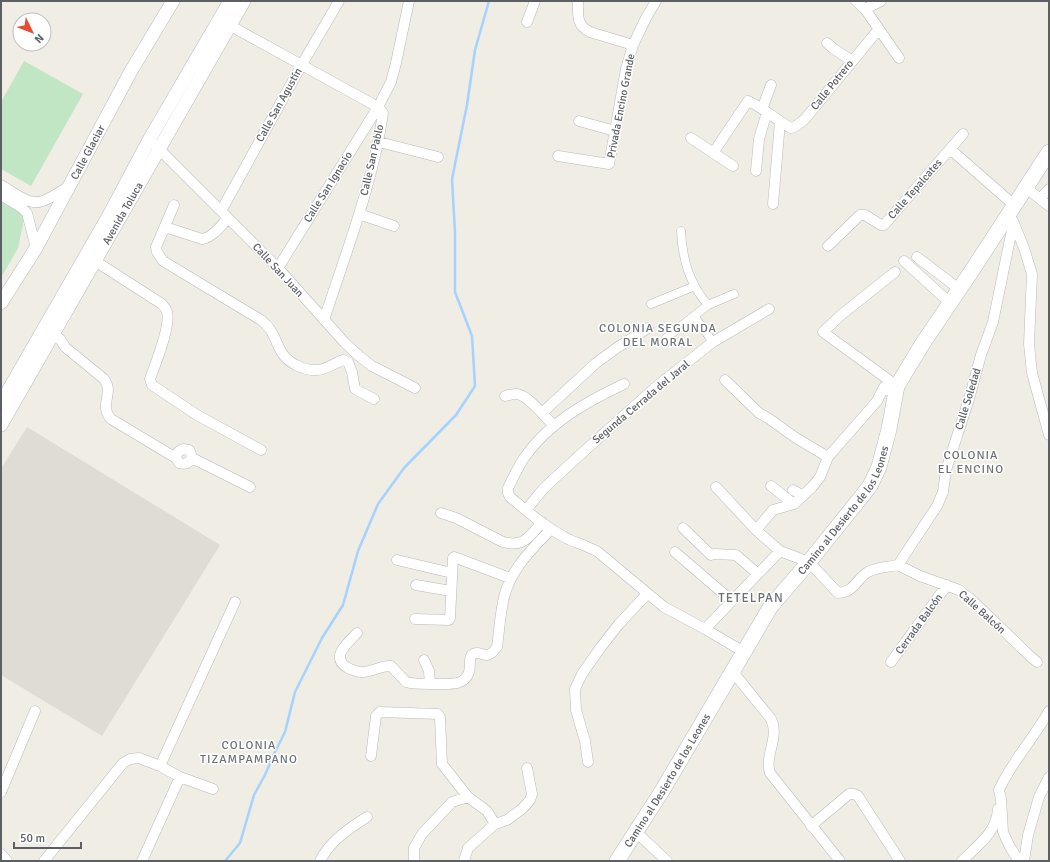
<svg xmlns="http://www.w3.org/2000/svg" width="1050" height="862" viewBox="0 0 1050 862" font-family="Signika,sans-serif">
<style>
.education{fill:#dfdcd3}
.green{fill:#c1e6c4}
.lines{fill:none;stroke-linecap:round;stroke-linejoin:round}
.stream{stroke:#a5d2fe;stroke-width:2.5}
.pedestrian-casing{stroke:#b7babe;stroke-width:9}
.minor-casing{stroke:#b7babe;stroke-width:11}
.tertiary-casing{stroke:#b7babe;stroke-width:14}
.secondary-casing{stroke:#b8bac0;stroke-width:16}
.pedestrian{stroke:#fff;stroke-width:8}
.minor{stroke:#fff;stroke-width:10}
.tertiary{stroke:#fff;stroke-width:13}
.secondary{stroke:#fff;stroke-width:15}
.labels{text-anchor:middle;dominant-baseline:central;stroke-width:3;stroke-linejoin:round;paint-order:stroke}
.street-label{font-size:11px;fill:#5c6065;stroke:#fff}
.neighbourhood-label{font-size:12px;letter-spacing:1px;fill:#6d7177;stroke:#fff}
.quarter-label{font-size:13px;letter-spacing:1px;fill:#6d7177;stroke:#fff}
</style>
<rect width="100%" height="100%" fill="#efede4"/>
<path class="education" d="M 27,427 L 220,545 L 102,736 L 1,675 L 1,469 Z"/>
<path class="green" d="M 24,61 L 83,94 L 31,186 L 1,169 L 1,102 Z
M 1,201 L 20,212 L 24,219 L 18,248 L 1,278 Z"/>
<g class="lines">
<path class="stream" d="M 225,861 L 240,843 L 254,795 L 265,775 L 274,754 L 285,732 L 295,692 L 322,638 L 343,605 L 358,551 L 378,504 L 404,468 L 456,415 L 475,386 L 472,336 L 455,292 L 455,233 L 452,179 L 467,105 L 475,50 L 489,1"/>
<g class="pedestrian-casing">
<path id="pedestrian" d="M 681,231 C 682,250 685,269 695,286 C 698,293 703,299 708,305
M 651,304 L 695,286
M 694,316 L 713,342
M 666,338 L 708,305 L 734,294"/>
</g>
<g class="minor-casing">
<path id="minor" d="M 578,1 C 578,15 576,25 590,32 L 633,45
M 856,1 L 865,9 L 899,58
M 865,9 L 881,1
M 527,22 L 535,1
M 229,25 L 378,107 L 383,113 C 373,184 346,252 324,320
M 827,43 L 834,49 L 852,61
M 762,109 L 771,85
M 579,121 L 615,131
M 691,138 L 733,166
M 379,142 L 438,157
M 154,144 L 278,268 L 345,343 L 359,356 L 372,366 L 415,388
M 950,149 L 1014,205
M 713,153 L 748,101 C 764,108 776,120 791,128 L 796,126 L 805,119 L 878,30
M 558,156 L 609,164 L 626,69 L 633,45 L 646,18 L 656,1
M 756,171 L 759,139 L 767,112
M 1,185 C 35,206 33,209 68,187
M 1025,187 L 1049,206
M 1,195 L 22,208 L 27,213 L 36,248
M 1040,199 L 1049,189
M 773,204 L 780,122
M 174,205 L 156,247 L 157,252 L 163,261 L 261,320 C 275,331 274,340 282,353 C 288,363 305,371 317,370 C 325,370 335,363 343,360 L 348,362 L 352,372 L 355,389 L 374,399
M 221,211 L 301,66 L 339,1
M 359,214 L 394,226
M 1013,221 L 1024,248 L 1032,274 L 1029,344 L 1032,373 L 1049,435
M 165,227 L 202,239 C 213,237 221,226 228,218
M 828,246 L 860,215 L 865,215 L 881,225 L 884,225 L 963,134
M 917,257 L 959,289
M 95,261 L 162,304 C 164,307 166,308 167,312 C 171,326 155,365 150,379 L 152,385 L 197,415 L 261,450
M 904,261 L 950,303
M 278,268 L 378,107 L 391,82 L 396,63 L 409,1
M 895,272 L 841,315 L 823,332 L 897,386
M 47,333 L 60,339 L 65,347 L 104,379 C 115,394 98,404 111,419 L 176,458 L 179,463 C 189,466 195,458 189,450 L 183,449 L 178,452 L 176,458
M 725,380 L 759,413 L 768,418 L 796,438 L 828,457
M 624,384 C 586,402 548,423 524,458 C 518,467 513,478 508,488 L 508,493 L 510,497 C 529,513 548,529 570,540 C 580,544 589,547 598,552 L 664,607 L 705,629 L 744,652
M 505,396 C 509,395 513,394 517,394 C 528,395 546,418 554,426
M 542,413 L 596,363 L 618,347 L 648,328
M 192,458 L 250,487
M 771,486 L 794,504
M 716,487 L 756,530 L 780,551 L 809,562 L 838,593 C 855,592 856,579 868,572 C 876,567 889,567 898,565
M 793,490 L 803,496
M 526,510 L 544,488 L 581,454 L 657,386 L 713,342 L 769,309
M 441,513 L 456,518 L 503,542 C 524,548 530,536 542,522
M 683,528 L 711,555 L 715,554 L 736,555 L 758,574
M 756,530 L 773,510 L 794,504 L 812,487 L 820,477 L 828,457 L 877,401 L 884,387 L 895,394
M 675,552 L 732,601
M 397,560 L 452,573
M 898,565 L 937,506 L 943,492 L 946,470 L 969,399 L 981,355 L 993,322 L 1010,239 L 1014,223
M 898,565 L 920,576 L 959,590 L 974,602 L 1031,657 L 1037,662
M 416,585 L 451,591
M 415,619 L 449,620 L 450,618 L 453,558 L 454,557 L 510,578
M 705,629 L 780,551
M 357,633 C 348,643 329,657 348,668 C 353,670 358,673 363,672 C 373,672 381,665 391,666 L 406,682 L 410,683 C 419,684 428,684 438,684 C 449,684 465,686 469,672 C 471,667 468,657 473,654 C 481,649 486,663 497,647 C 499,632 500,617 503,602 C 508,572 531,550 551,529
M 424,660 L 429,671 L 430,684
M 891,662 L 947,585
M 733,672 L 771,719 C 780,738 764,755 770,773 L 840,861
M 371,756 L 376,716 L 380,712 L 438,714 L 440,717 L 442,764 L 468,797
M 588,762 L 585,741 L 576,710 L 575,689 L 582,674 L 601,647 L 619,624 L 647,594
M 160,766 L 235,602
M 1,792 L 35,711
M 811,826 L 849,794 L 854,794 L 858,796 L 900,861
M 637,833 L 667,861
M 1,854 L 7,861
M 44,861 L 123,763 L 130,759 L 139,758 L 160,766 L 180,777 L 213,789
M 142,861 L 180,777
M 320,861 C 330,841 348,829 367,817
M 414,861 L 414,848 L 422,834 L 452,802 L 468,797 L 487,811 L 495,824
M 464,861 L 468,848 L 495,824 L 507,820 L 522,809 L 530,800 L 532,794 L 527,768
M 962,861 C 977,846 997,832 998,809
M 1019,861 L 1010,847 L 1003,832 L 1001,799 L 999,790 C 1012,761 1034,738 1049,711
M 1024,861 L 1028,835 L 1039,797 L 1049,777"/>
</g>
<g class="tertiary-casing">
<g id="tertiary">
<path id="s1" d="M 1,303 L 36,248 L 131,71 L 173,1"/>
<path d="M 1,403 L 108,217 L 149,140 L 230,1"/>
<path id="s2" d="M 1,425 L 244,1"/>
</g>
</g>
<g class="secondary-casing">
<g id="secondary">
<path id="s3" d="M 617,861 L 662,791 L 771,606 L 809,562 L 870,486 L 879,467 L 889,429 L 897,386 L 923,343 L 971,272 L 1049,152"/>
</g>
</g>
<use href="#pedestrian" class="pedestrian"/>
<use href="#minor" class="minor"/>
<use href="#tertiary" class="tertiary"/>
<use href="#secondary" class="secondary"/>
</g>
<g class="labels">
<g class="street-label">
<text transform="translate(832 85) rotate(-51)">Calle Potrero</text>
<text transform="translate(279 105) rotate(-61)">Calle San Agustín</text>
<text transform="translate(621 106) rotate(-79)">Privada Encino Grande</text>
<text stroke="none"><textPath href="#s1" startOffset="174">Calle Glaciar</textPath></text>
<text transform="translate(372 160) rotate(-77)">Calle San Pablo</text>
<text transform="translate(328 187) rotate(-58)">Calle San Ignacio</text>
<text transform="translate(915 189) rotate(-49)">Calle Tepalcates</text>
<text stroke="none"><textPath href="#s2" startOffset="244">Avenida Toluca</textPath></text>
<text transform="translate(278 270) rotate(47)">Calle San Juan</text>
<text transform="translate(968 399) rotate(-73)">Calle Soledad</text>
<text transform="translate(641 402) rotate(-40)">Segunda Cerrada del Jaral</text>
<text stroke="none"><textPath href="#s3" startOffset="419">Camino al Desierto de los Leones</textPath></text>
<text transform="translate(982 612) rotate(42)">Calle Balcón</text>
<text transform="translate(919 624) rotate(-54)">Cerrada Balcón</text>
<text stroke="none"><textPath href="#s3" startOffset="95">Camino al Desierto de los Leones</textPath></text>
</g>
<g class="neighbourhood-label">
<text x="658" y="328">COLONIA SEGUNDA<tspan x="658" dy="14">DEL MORAL</tspan></text>
<text x="971" y="455">COLONIA<tspan x="971" dy="14">EL ENCINO</tspan></text>
<text x="249" y="745">COLONIA<tspan x="249" dy="14">TIZAMPAMPANO</tspan></text>
</g>
<g class="quarter-label">
<text x="751" y="598">TETELPAN</text>
</g>
</g>
<rect width="1050" height="862" fill="none" stroke="#5c6065" stroke-width="4"/>
<g transform="translate(32 32) rotate(133)"><circle r="19" fill="#ffffff" stroke="#bebfc1"/>
<path d="M0-3L7 15L0 10L-7 15Z" fill="#e74b32"/>
<text y="-6" font-size="11" font-weight="bold" text-anchor="middle" fill="#5c6065">N</text>
</g>
<path d="M14 842v6h67v-6" fill="none" stroke="#5c6065" stroke-width="2"/>
<text x="20" y="842" font-size="12" fill="#5c6065" stroke="#ffffff" stroke-width="3" paint-order="stroke">50 m</text>
</svg>
